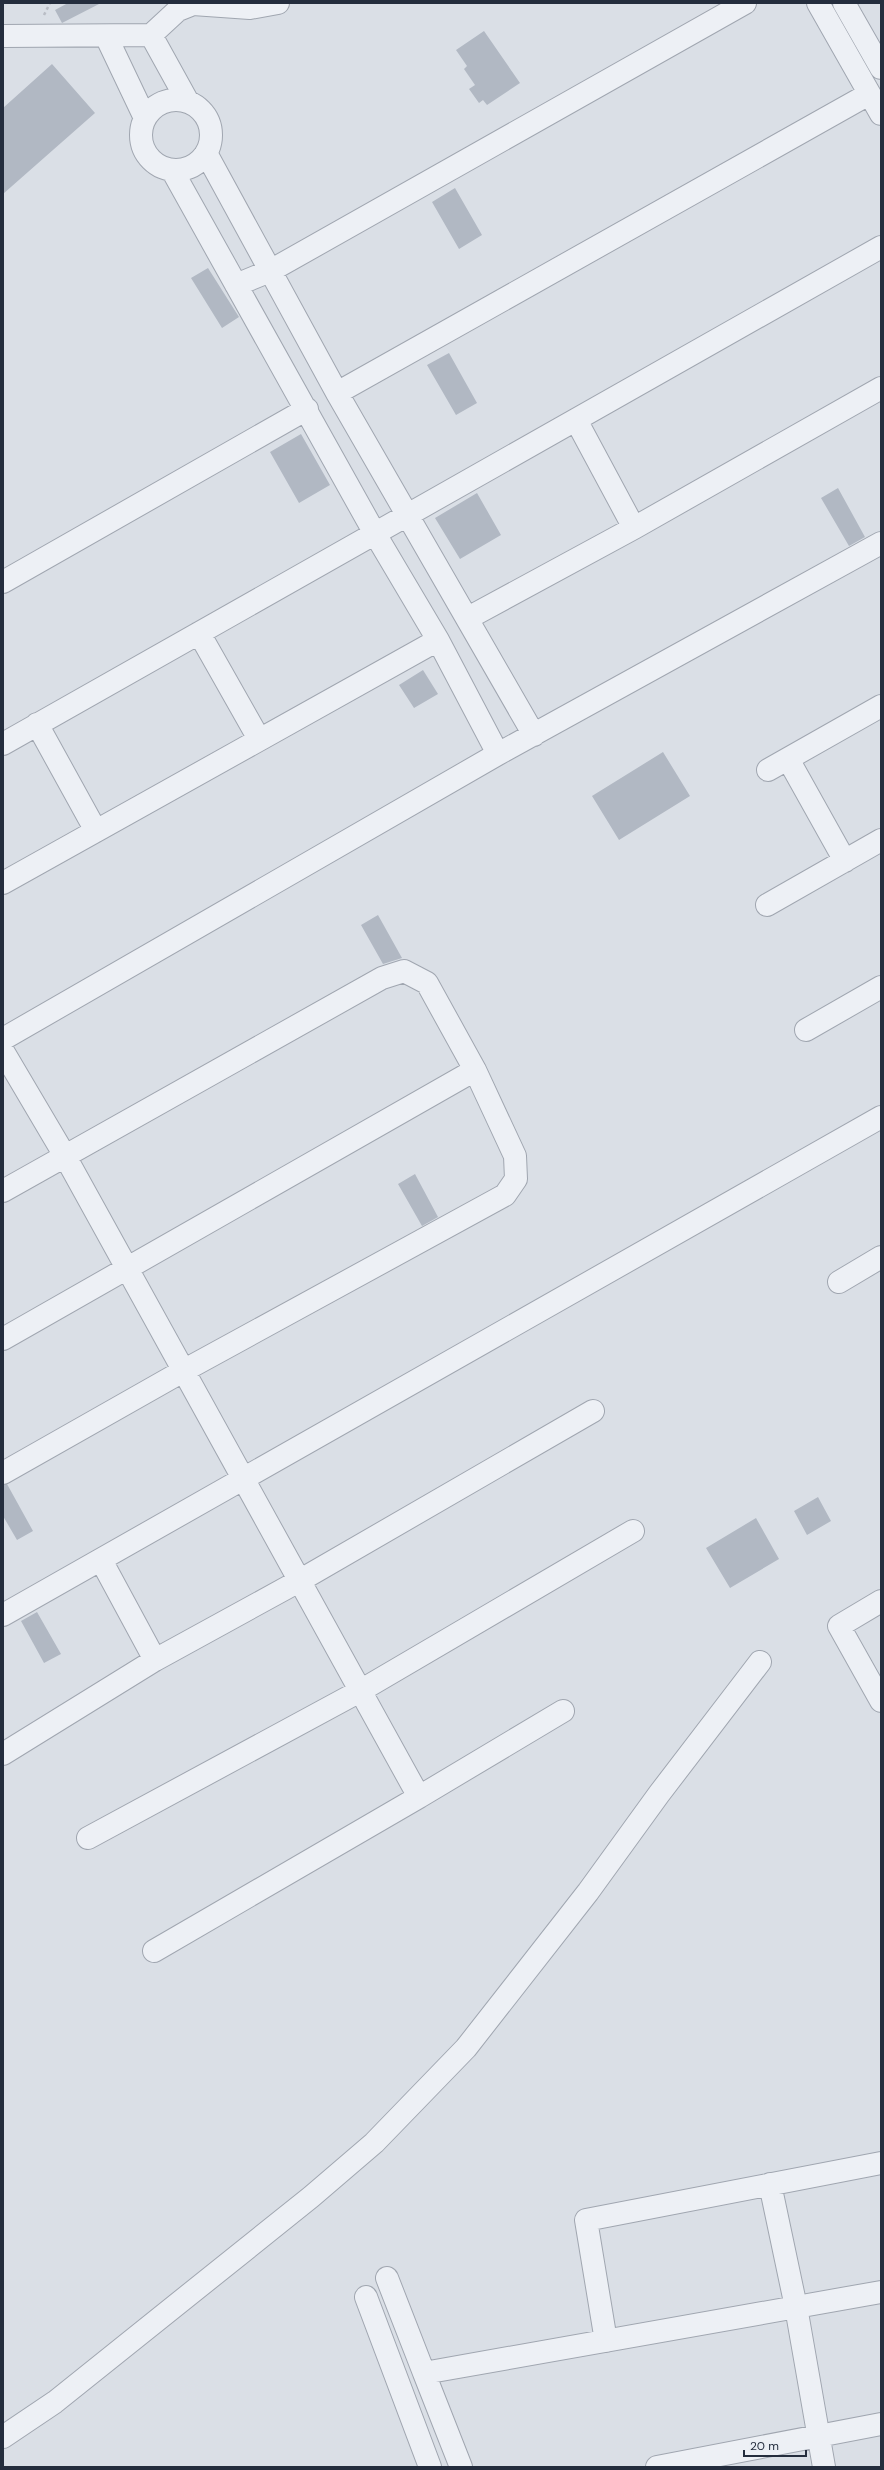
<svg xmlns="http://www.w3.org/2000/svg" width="884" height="2470" viewBox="0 0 884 2470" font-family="'DM Sans',sans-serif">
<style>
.building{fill:#b1b8c3}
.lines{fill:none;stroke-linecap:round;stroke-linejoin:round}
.minor-casing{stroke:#a0a6b0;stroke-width:24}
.path{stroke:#b9bdc5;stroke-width:2.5;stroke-dasharray:3 3;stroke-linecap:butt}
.minor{stroke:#edf0f5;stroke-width:22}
</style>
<rect width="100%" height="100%" fill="#dadfe6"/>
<path class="building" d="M 68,3 L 101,3 L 62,23 L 55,10 Z
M 484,31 L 520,83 L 487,105 L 483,100 L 479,103 L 469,89 L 475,85 L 464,69 L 467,66 L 456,50 Z
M 52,64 L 95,113 L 3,194 L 3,108 Z
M 455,188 L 482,235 L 459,249 L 432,202 Z
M 208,268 L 239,317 L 222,328 L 191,278 Z
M 449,353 L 477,403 L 456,415 L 427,365 Z
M 301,434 L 330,485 L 299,503 L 270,452 Z
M 838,488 L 865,537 L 849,546 L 821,498 Z
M 477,493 L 501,535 L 460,559 L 435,518 Z
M 423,670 L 438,694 L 414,708 L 399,685 Z
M 663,752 L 690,796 L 619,840 L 592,796 Z
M 378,915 L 402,958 L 383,964 L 361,925 Z
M 415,1174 L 438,1217 L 422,1226 L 398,1184 Z
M 7,1484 L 33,1531 L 17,1540 L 3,1516 L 3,1485 Z
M 818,1497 L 831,1521 L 807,1535 L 794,1511 Z
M 756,1518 L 779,1559 L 730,1588 L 706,1548 Z
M 37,1612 L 61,1654 L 44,1663 L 21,1621 Z"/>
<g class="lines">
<g class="minor-casing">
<path id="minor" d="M 818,3 L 881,114
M 844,3 L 881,68
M 151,35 L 188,102
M 3,36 L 151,35 L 178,10 L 193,4 L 250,8 L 278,3
M 106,36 L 145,118
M141 135a35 35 0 1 1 70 0a35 35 0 1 1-70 0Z
M 206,153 L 337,393 L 534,735
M 172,170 L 374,532 L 438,640 L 498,754
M 236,285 L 270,271 L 745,3
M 337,393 L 869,94
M 576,420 L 634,528
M 3,582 L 307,409
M 468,618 L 634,528 L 881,388
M 199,633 L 259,739
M 37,724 L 96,831
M 3,744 L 881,247
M 788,759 L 845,861
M 768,770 L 881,706
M 3,883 L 438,640
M 767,905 L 881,840
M 806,1030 L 881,987
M 3,1039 L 498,754 L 881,543
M 3,1051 L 65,1156 L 419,1797 L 154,1951
M 3,1191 L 382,978 L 404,971 L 427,983 L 475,1070 L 515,1156 L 516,1179 L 505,1195 L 183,1371 L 3,1473
M 839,1282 L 881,1257
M 3,1339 L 475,1070
M 101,1560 L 155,1660
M 881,1601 L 839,1626 L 881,1701
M 3,1615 L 881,1117
M 3,1754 L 155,1660 L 299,1581 L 593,1411
M 419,1797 L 563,1711
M 88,1838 L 360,1691 L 633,1531
M 770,2184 L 796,2307 L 824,2467
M 387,2278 L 424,2373
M 366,2297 L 430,2467
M 606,2341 L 586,2220 L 881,2163
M 3,2437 L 55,2402 L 311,2197 L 374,2143 L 466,2048 L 588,1892 L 659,1794 L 760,1662
M 461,2467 L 424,2373 L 881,2292
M 657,2467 L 881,2424"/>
</g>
<path class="path" d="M 44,15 L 50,3"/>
<use href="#minor" class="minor"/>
</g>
<rect width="884" height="2470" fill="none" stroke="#242d3d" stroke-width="8"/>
<path d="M744 2450v6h62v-6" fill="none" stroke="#242d3d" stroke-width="2"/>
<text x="750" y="2450" font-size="12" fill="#242d3d" stroke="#eaeef4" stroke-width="3" paint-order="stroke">20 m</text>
</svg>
